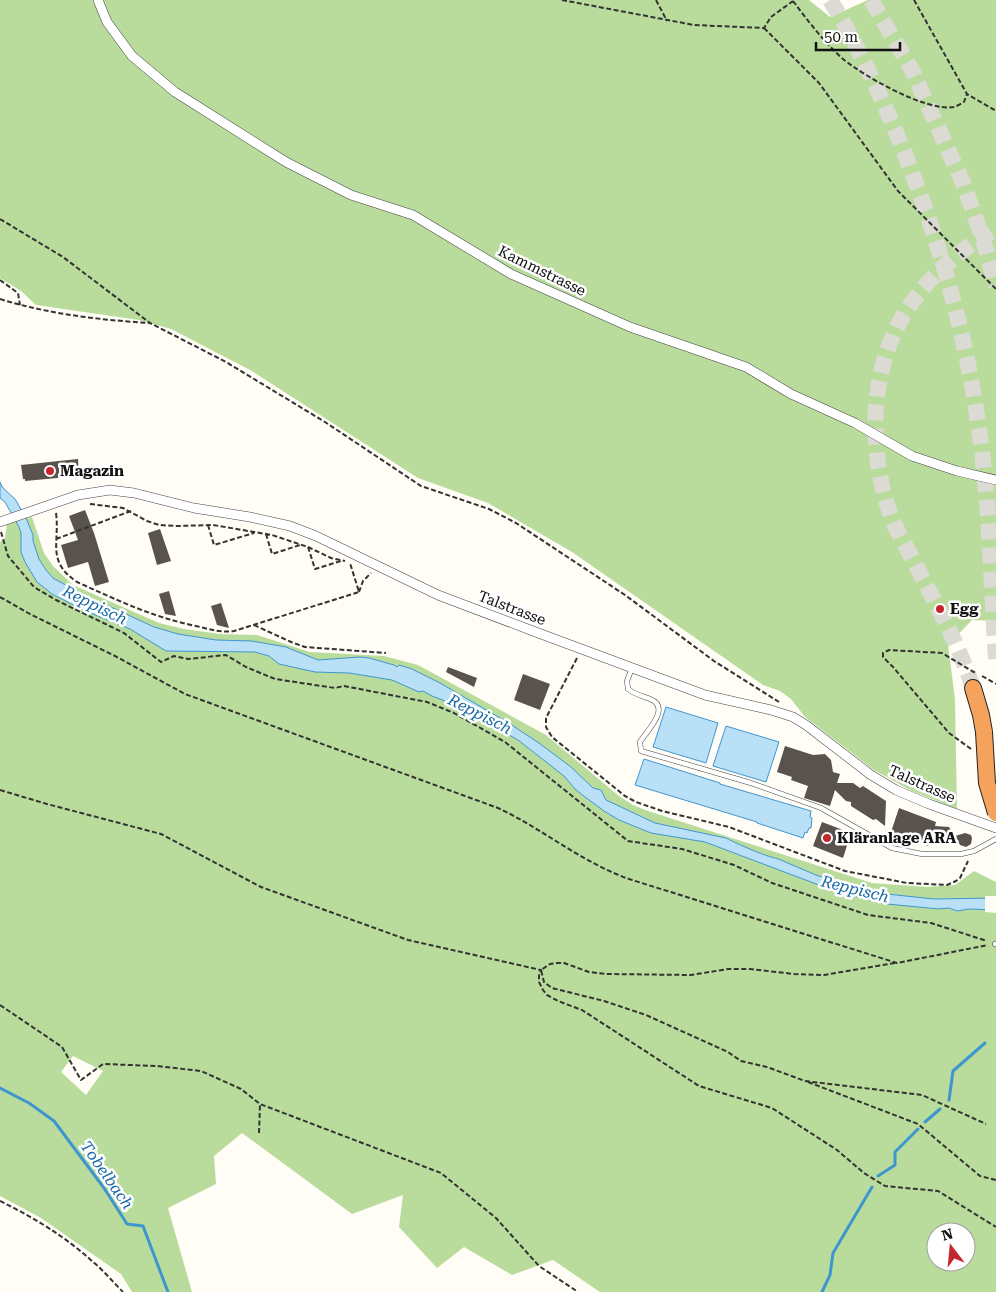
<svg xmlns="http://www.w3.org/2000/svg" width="996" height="1292" viewBox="0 0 996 1292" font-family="'Roboto Serif',serif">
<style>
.forest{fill:#b9dc9c;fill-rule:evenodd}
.water{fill:#b9e0f7;stroke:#3f96cf}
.pier{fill:#fffdf5}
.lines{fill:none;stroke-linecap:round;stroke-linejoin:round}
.stream{stroke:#3f96cf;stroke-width:3}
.building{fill:#5a524d}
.highway-tunnel{stroke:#dbdad3;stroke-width:16;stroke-dasharray:16 8;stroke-linecap:butt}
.lane-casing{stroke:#444;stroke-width:5.5}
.street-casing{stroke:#444;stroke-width:10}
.highway-casing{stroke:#222;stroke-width:18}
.path{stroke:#333;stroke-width:2;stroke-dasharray:5 2.5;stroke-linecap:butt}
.lane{stroke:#fff;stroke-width:4.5}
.street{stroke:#fff;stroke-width:9}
.highway{stroke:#f5a25d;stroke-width:16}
.highway-bridge-casing{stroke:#222;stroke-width:18;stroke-linecap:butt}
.highway-bridge{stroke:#f5a25d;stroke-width:16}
.poi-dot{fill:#c4262e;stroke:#fff;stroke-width:2}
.labels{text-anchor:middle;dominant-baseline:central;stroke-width:5;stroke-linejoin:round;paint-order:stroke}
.street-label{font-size:15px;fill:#111;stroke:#fff}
.poi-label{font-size:15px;font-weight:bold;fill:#111;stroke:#fff;text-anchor:start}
.water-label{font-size:16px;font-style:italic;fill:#1768a6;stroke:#fff}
</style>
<rect width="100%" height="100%" fill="#fffdf5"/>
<path class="forest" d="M 0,0 L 809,0 L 830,17 L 868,0 L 996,0 L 996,621 L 972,620 L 948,645 L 955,699 L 957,809 L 910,790 L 874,770 L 805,717 L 791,699 L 780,691 L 763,685 L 572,552 L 488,503 L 418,478 L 250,370 L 171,329 L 139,320 L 36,305 L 21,291 L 0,278 Z
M 32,517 L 44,553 L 53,566 L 73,585 L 159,623 L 184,629 L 220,634 L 257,635 L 310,652 L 384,656 L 418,665 L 546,735 L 619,796 L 633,805 L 645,810 L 872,883 L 927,887 L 955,885 L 974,871 L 996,882 L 996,1292 L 600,1292 L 553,1260 L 512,1275 L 464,1247 L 437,1268 L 399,1227 L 403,1195 L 352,1214 L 242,1133 L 214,1156 L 216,1184 L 168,1208 L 192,1292 L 132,1292 L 121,1274 L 41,1218 L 0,1196 L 0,542 L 5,538 L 7,524 ZM 73,1056 L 103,1071 L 86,1095 L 61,1072 ZM 936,1232 L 966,1232 L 966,1262 L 936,1262 Z"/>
<path class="water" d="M 0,482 L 3,488 L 15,499 L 26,518 L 33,535 L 33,541 L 39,559 L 46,570 L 53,578 L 91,599 L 113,608 L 154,627 L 178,634 L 216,640 L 252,641 L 286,647 L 318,660 L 360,657 L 369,658 L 394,665 L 397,667 L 399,665 L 412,669 L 440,683 L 507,722 L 539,743 L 571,767 L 593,788 L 601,790 L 606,800 L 655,823 L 726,838 C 733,842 769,858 776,858 L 816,875 L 868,892 L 934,899 L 996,898 L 996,910 L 969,909 L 957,911 L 949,908 L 939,909 L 887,904 L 840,893 L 705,842 L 651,833 L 619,820 L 604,811 L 585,797 L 575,789 L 564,776 L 518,740 L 453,704 L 432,696 L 423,691 L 419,692 L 392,680 L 349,673 L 315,672 L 279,664 L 269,656 L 255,652 L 166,651 L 130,629 L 83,610 L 52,594 L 37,582 L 25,562 L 21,552 L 21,533 L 19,527 L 5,502 L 0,498 Z
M 666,707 L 718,723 L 706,763 L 653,747 Z
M 726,726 L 779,742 L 766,782 L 713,766 Z
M 644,759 L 720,783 L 720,784 L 811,811 L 810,817 L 812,818 L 811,828 L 809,828 L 807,833 L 805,832 L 803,838 L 757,823 L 757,822 L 635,785 Z"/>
<path class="pier" d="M 985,896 L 996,896 L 996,913 L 985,912 Z"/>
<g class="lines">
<path class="stream" d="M 0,1088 L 29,1103 L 54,1121 L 104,1188 L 127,1224 L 143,1226 L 168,1292
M 949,1100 L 953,1071 L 985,1043
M 925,1122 L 940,1109
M 878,1176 L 895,1165 L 895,1152 L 918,1129
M 822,1292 L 830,1275 L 833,1253 L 872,1187"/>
</g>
<path class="building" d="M 78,459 L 79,476 L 25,481 L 25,479 L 23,479 L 21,465 Z
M 85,510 L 94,533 L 109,582 L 95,586 L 88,562 L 68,568 L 61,545 L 78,540 L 69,516 Z
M 160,529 L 171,561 L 157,565 L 148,533 Z
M 169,591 L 176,616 L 165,614 L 159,594 Z
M 221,603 L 229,628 L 217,625 L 211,606 Z
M 448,667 L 477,678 L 474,687 L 446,672 Z
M 523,674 L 550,684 L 540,710 L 514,700 Z
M 785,746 L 813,755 L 825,754 L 831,760 L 833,772 L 840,774 L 837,783 L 853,783 L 860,788 L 863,786 L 886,801 L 885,826 L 876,819 L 873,820 L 851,806 L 851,802 L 846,801 L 835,790 L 830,806 L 804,798 L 808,786 L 791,780 L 792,777 L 777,772 Z
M 899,808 L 936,822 L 935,826 L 949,827 L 957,840 L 943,844 L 930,839 L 928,846 L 891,832 Z
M 822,822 L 851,833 L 843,858 L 813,846 Z
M 965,833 L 971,835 L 972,838 L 971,844 L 966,847 L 960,845 L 955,836 Z"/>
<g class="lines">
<path class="highway-tunnel" d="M 830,0 C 860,48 883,100 904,152 C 941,245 967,338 980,436 C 990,510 991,585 996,659
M 871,0 L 912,70 L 963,183 L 983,239 L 996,286
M 973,688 C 960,648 940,611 921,575 C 912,557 901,539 893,521 C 868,458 868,375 903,316 C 926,279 958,250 996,229"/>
<g class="lane-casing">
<path id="lane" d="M 632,668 L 627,681 L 628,689 C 634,694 642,696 650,699 C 672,707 646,732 640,742 L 641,751 L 751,783 L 821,808 L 892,848 L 922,854 L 961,854 L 974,851 L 996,839
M 995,944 L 996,944"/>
</g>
<g class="street-casing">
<path id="street" d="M 98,0 L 107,22 L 132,56 L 175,92 L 286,162 L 351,195 L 413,215 L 511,274 L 630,327 L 746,367 L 791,394 L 855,423 L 912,456 L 957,471 L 996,480
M 0,522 L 78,495 L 110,490 L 134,493 L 194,508 L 250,517 L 290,526 L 316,536 L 438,595 L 533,631 L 705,695 L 771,710 L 793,717 L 806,725 L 871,775 L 896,790 L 929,804 L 996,828"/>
</g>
<g class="highway-casing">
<path id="highway" d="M 973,688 L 981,715 L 984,732"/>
</g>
<path class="path" d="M 562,0 L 694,25 L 764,28 L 771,17 L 793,1
M 656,0 L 667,21
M 914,0 L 967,94 L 996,111
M 793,1 C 808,21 824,42 843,59 C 864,76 926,112 954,107 C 957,106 961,104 964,102 L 967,94
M 764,28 L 819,83 L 898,191 L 996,289
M 0,219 L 63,257 L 150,323 L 226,362 L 325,422 L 421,486 L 489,509 L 516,523 L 625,595 L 714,661 L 779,702
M 0,280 L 18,293 L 20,305
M 0,299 C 48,314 100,320 150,323
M 90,504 L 123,508 L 147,521 L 159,525 L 177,526 L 213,525 L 272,535 L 308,547 L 331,558 L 345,561
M 56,513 C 60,543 46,561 77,582 C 117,600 152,617 196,626 C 209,629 221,633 234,631 L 359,592 L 350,563
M 208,525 L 214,545 L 254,533
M 1,532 L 8,556 L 34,587 L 56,600 L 124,633 L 161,662 L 174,656 L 188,659 L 226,655 L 246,667 L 275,679 L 335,688 L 344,686 L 427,702 L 454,713 L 505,742 L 628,841 L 682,849 L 734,865 L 772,883 L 868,915 L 931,923 L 987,941
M 266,534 L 272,554 L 300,545
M 56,539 L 131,511
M 308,547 L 315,569 L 341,561
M 359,592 L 363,581 L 371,573
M 0,597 L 30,614 L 115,656 L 185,694 L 498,808 C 543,829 581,862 629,879 L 897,963 L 988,945
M 254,625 L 291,642 L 305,647 L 386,653
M 577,658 L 546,718 L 546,727 L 552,737 L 625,796 L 636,802 L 662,811 L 729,827 L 845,871 L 907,883 L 947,885 L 956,881 L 960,878 L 968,861
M 982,676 L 996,684
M 971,749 L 949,733 L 893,667 L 883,657 L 883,653 L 889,650 L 942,653 L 977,674
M 0,790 L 47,804 L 161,834 L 261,887 L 408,940 L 541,970 L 539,974 L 539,982 L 543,990 L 547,995 L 558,1001 L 582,1010 L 699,1086 L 772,1108 L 837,1150 L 864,1173 L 885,1186 L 938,1191 L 996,1227
M 895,963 L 824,975 L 794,974 L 750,969 L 728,969 L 691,975 L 606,974 L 589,972 L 564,963 L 557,963 L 550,964 L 541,970 L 544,982 L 552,988 L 604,1001 L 646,1015 L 728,1052 L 741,1061 L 767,1067 L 805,1081 L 922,1095 L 986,1124
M 0,1005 L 62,1047 L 81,1080 L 103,1064 L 157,1066 L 201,1071 L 241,1089 L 260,1104 L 441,1173 L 496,1218 L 539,1266 L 578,1292
M 808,1082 L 918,1124 L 980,1176 L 996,1180
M 259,1133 L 260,1104
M 0,1201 C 33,1217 66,1237 93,1262 C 104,1271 113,1282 123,1292"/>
<use href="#lane" class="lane"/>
<use href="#street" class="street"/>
<use href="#highway" class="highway"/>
<g class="highway-bridge-casing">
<path id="highway-bridge" d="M 984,732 L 987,783 L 996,813"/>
</g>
<use href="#highway-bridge" class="highway-bridge"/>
</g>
<g class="poi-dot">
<circle cx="50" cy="471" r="5"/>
<circle cx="940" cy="609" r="5"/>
<circle cx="827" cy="838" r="5"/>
</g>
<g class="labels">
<g class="street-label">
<text transform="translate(542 271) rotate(26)">Kammstrasse</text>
<text transform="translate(512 608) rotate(21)">Talstrasse</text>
<text transform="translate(922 784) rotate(24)">Talstrasse</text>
</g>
<g class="poi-label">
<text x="60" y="471">Magazin</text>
<text x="950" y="609">Egg</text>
<text x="837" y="838">Kläranlage ARA</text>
</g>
<g class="water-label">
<text transform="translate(95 605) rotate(26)">Reppisch</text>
<text transform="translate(480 714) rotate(27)">Reppisch</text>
<text transform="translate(855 889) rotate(14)">Reppisch</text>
<text transform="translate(107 1175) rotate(55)">Tobelbach</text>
</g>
</g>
<g transform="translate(951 1247) rotate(344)"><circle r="24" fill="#ffffff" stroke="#a0a0a0"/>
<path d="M0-4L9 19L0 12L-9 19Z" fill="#c4262e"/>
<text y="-8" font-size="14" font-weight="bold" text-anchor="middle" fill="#111111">N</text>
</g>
<path d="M816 42v8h84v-8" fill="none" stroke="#111111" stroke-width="2.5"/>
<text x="824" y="42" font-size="15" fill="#111111" stroke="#ffffff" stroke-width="4" paint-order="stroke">50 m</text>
</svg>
